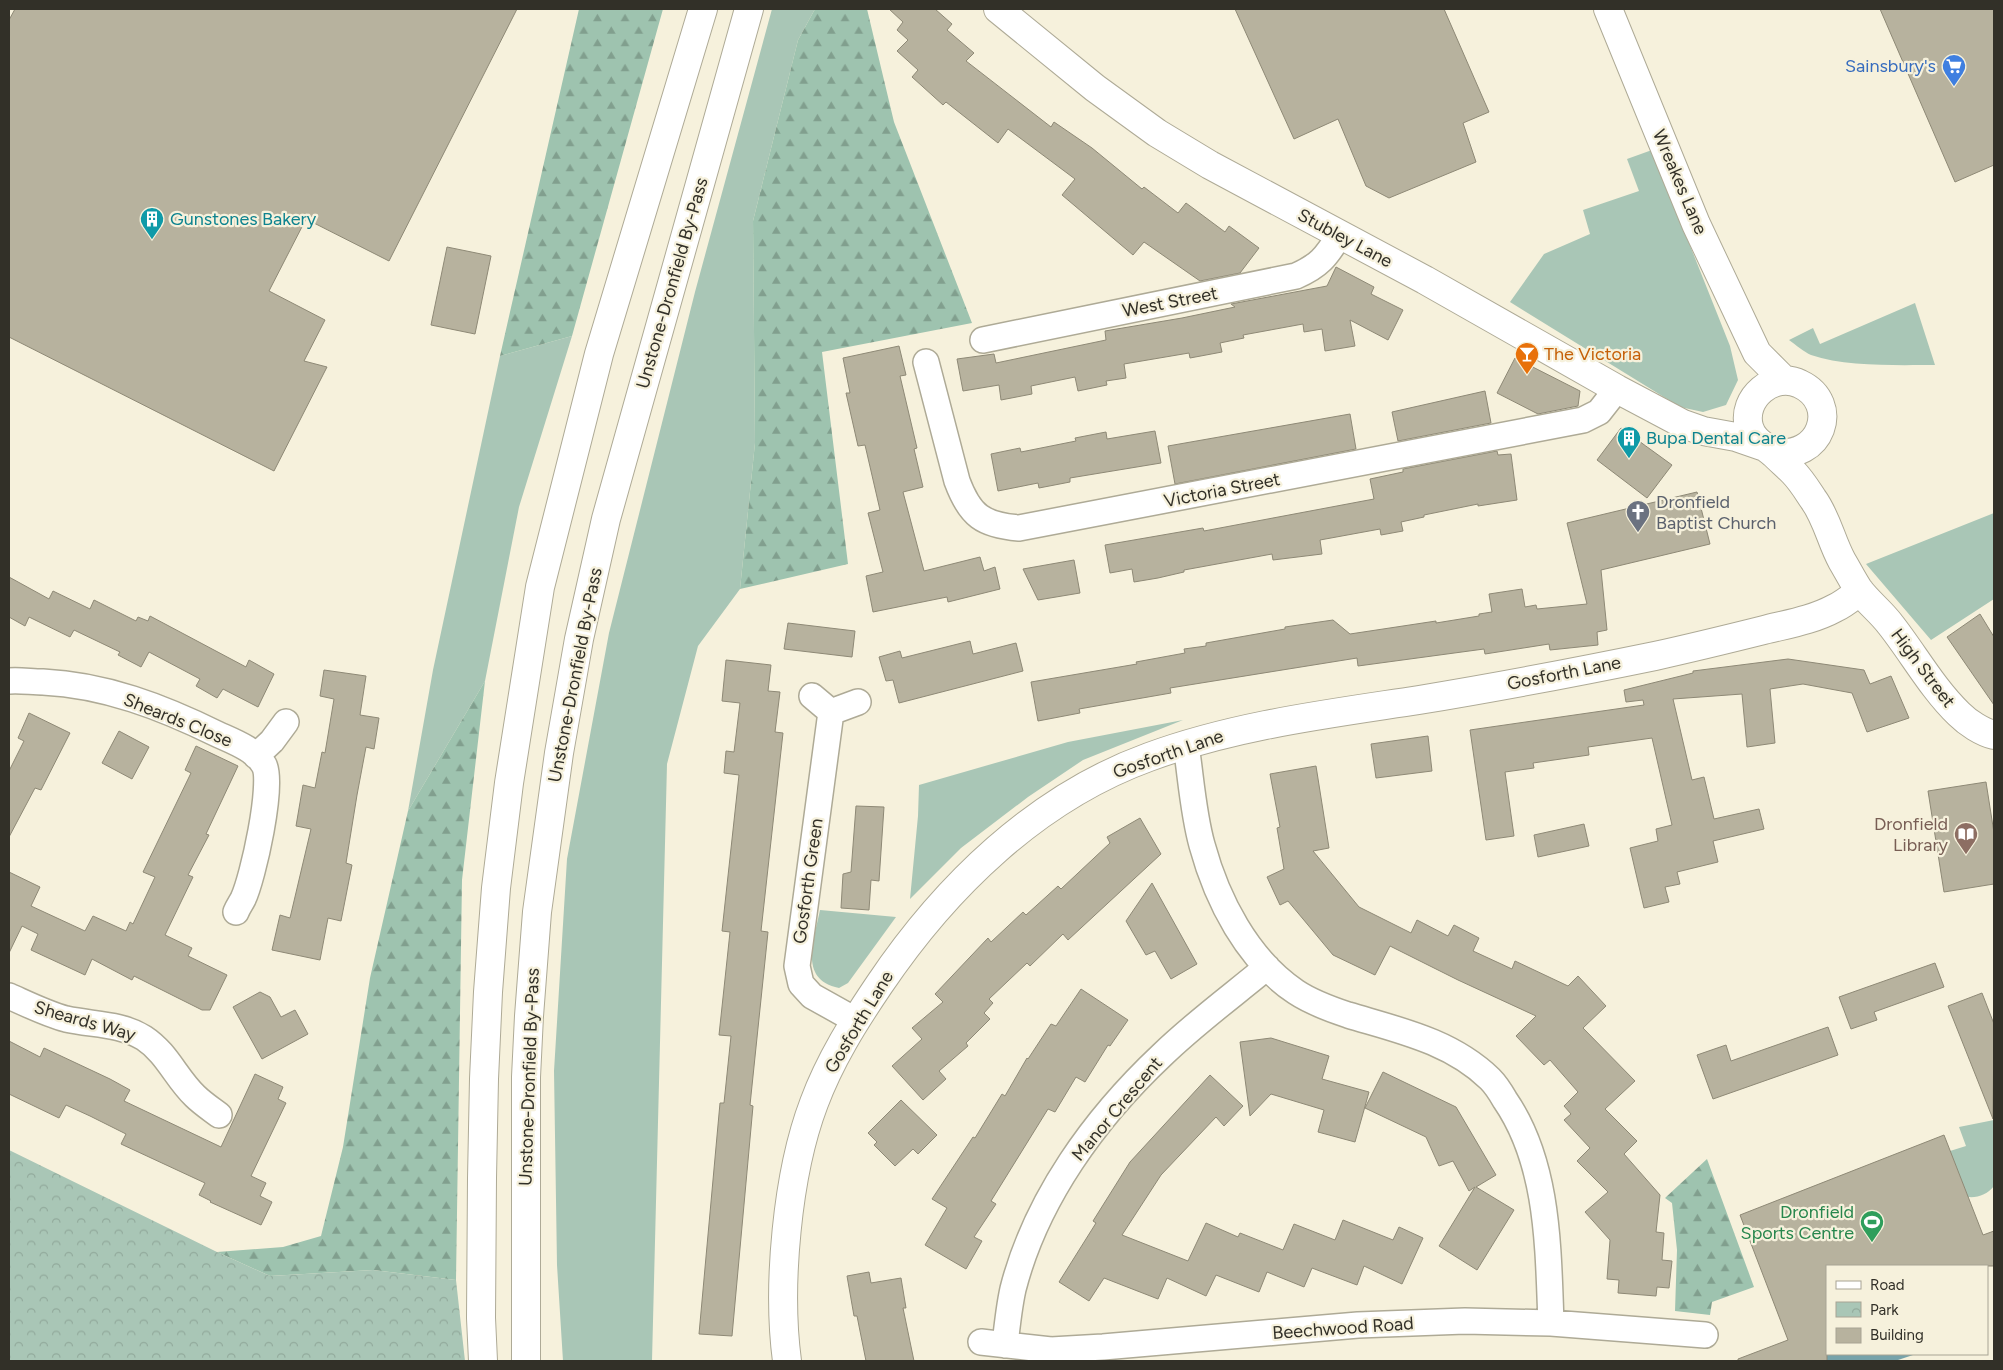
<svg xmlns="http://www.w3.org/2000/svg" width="2003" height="1370" viewBox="0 0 2003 1370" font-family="Figtree,sans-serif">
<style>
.grass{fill:#a9c6b6}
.forest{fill:url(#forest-firs)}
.park{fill:url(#park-crowns)}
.water{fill:#77a3aa}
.building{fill:#b7b29e;stroke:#8e8976}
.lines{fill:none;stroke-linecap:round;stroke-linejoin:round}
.street-casing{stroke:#aeaa96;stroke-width:28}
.secondary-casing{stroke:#aeaa96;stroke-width:30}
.highway-casing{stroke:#aeaa96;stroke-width:30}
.street{stroke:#fff;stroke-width:25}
.secondary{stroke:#fff;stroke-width:28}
.highway{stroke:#fff;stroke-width:28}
.labels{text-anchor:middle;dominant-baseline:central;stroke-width:4.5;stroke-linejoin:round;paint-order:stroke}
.shop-label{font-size:18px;fill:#366cbe;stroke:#f6f1dc;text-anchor:end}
.street-label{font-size:18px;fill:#323028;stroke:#f6f1dc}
.culture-label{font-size:18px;fill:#0d838f;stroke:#f6f1dc;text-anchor:start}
.food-label{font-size:18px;fill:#c56008;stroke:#f6f1dc;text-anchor:start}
.worship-label{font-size:18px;fill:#5b616d;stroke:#f6f1dc;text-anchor:start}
.education-label{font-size:18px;fill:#785e54;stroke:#f6f1dc;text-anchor:end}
.leisure-label{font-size:18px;fill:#27864d;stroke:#f6f1dc;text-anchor:end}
</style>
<defs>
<pattern id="forest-firs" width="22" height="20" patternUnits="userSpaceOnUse" patternTransform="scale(1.25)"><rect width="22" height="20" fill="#9ec3af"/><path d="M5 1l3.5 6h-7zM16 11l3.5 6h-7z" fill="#819f8e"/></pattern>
<pattern id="park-crowns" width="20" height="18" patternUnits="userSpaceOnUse" patternTransform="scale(1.25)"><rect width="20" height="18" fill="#a9c6b6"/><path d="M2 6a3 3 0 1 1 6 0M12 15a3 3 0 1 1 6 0" fill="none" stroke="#92aa9c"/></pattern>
</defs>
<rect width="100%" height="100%" fill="#f6f1dc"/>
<path class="grass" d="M 772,9 L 815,9 L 798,40 L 753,221 L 755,443 L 740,589 L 698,646 L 667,764 L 652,1361 L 563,1361 L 557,1265 L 554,1071 L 567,859 L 609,633 L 695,292 Z
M 1652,150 L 1730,346 L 1738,380 L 1726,405 L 1703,412 L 1680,407 L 1510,302 L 1544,254 L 1590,234 L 1583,210 L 1639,191 L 1627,159 Z
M 1915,303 L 1935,365 C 1898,365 1846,367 1811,355 C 1804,352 1796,345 1789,340 L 1813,328 L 1820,344 Z
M 572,336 L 519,507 L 485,681 L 408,811 L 433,670 L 500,356 Z
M 1994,513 L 1994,599 L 1931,640 L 1866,564 Z
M 1183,720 L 1083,760 L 1028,797 L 961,848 L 910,899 L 918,816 L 919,785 L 1068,742 Z
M 820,910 L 896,917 L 848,983 L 839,988 C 798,980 814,940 820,910 Z
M 1994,1120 L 1994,1186 C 1988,1194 1978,1198 1968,1197 L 1950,1151 L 1966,1146 L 1959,1127 Z"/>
<path class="forest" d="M 579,9 L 663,9 L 572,336 L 500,356 Z
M 815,9 L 867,9 L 894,122 L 972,323 L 822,352 L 848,564 L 740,589 L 755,443 L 753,221 L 798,40 Z
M 485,681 L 462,880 L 456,1280 L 373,1270 L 270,1276 L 217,1252 L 283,1247 L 321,1236 L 343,1147 L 370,978 L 408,811 Z
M 1707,1159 L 1754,1287 L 1712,1302 L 1710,1315 L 1675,1311 L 1677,1250 L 1672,1203 L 1665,1198 Z"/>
<path class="park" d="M 9,1150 L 217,1252 L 270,1276 L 373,1270 L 456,1280 L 465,1361 L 9,1361 Z"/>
<path class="water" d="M 1827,1337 L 1827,1354 L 1916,1354 L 1895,1361 L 1761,1361 Z"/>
<path class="building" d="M 15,9 L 517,9 L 389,261 L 306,219 L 269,291 L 325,320 L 304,361 L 327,367 L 274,471 L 9,337 L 9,20 Z
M 889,9 L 935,9 L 952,24 L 947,30 L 974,53 L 966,61 L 1051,127 L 1054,122 L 1092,148 L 1142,189 L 1144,187 L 1178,213 L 1186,203 L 1225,232 L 1229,226 L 1259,248 L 1240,273 L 1200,281 L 1144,242 L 1133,255 L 1062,195 L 1075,179 L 1008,129 L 998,143 L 946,102 L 943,105 L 912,77 L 918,70 L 897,51 L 908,40 L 897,30 L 903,22 Z
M 1235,9 L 1444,9 L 1489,112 L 1463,123 L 1476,162 L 1389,198 L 1366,186 L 1338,119 L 1294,139 Z
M 1880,9 L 1994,9 L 1994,165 L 1955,182 Z
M 447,247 L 491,256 L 475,334 L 431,325 Z
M 1336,267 L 1374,287 L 1371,294 L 1403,310 L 1388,340 L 1350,320 L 1355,346 L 1325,351 L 1322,329 L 1304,332 L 1303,324 L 1243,335 L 1244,338 L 1220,343 L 1222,352 L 1190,358 L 1189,353 L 1124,364 L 1126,378 L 1106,381 L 1107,385 L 1078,391 L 1075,377 L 1031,386 L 1032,394 L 1001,400 L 999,385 L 963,391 L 957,359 L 994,354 L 996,363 L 1106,340 L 1105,331 L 1182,318 L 1235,307 L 1231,304 L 1327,286 Z
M 899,346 L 906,375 L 900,376 L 917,448 L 914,449 L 923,487 L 903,492 L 924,571 L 980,557 L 984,571 L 995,567 L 1000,589 L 948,602 L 947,597 L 873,612 L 866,576 L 883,572 L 868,513 L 880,510 L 865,445 L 858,446 L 846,393 L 850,393 L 843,358 Z
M 1515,358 L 1580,391 L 1578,406 L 1538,414 L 1497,393 Z
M 1485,391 L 1491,423 L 1398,441 L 1392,412 Z
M 1350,414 L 1356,449 L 1175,484 L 1168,446 Z
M 1621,428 L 1672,465 L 1647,498 L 1597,460 Z
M 1155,431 L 1161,463 L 1070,478 L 1070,482 L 1039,488 L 1038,483 L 998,491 L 991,454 L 1020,448 L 1021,452 L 1076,441 L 1075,438 L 1106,432 L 1107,439 Z
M 1497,451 L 1498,455 L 1511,454 L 1517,500 L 1478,506 L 1478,504 L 1424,515 L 1424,517 L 1401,522 L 1403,531 L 1381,535 L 1380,529 L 1320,540 L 1322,554 L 1273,560 L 1272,554 L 1184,570 L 1184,572 L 1158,578 L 1134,582 L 1132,569 L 1110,573 L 1105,545 L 1203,528 L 1204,531 L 1374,499 L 1370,479 L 1403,472 L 1403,469 Z
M 1697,492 L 1710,544 L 1601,570 L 1607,630 L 1597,632 L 1598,645 L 1550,650 L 1549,644 L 1485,654 L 1484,649 L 1358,666 L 1357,658 L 1170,688 L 1171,693 L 1079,709 L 1080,713 L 1038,721 L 1031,682 L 1137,664 L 1136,662 L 1185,653 L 1184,649 L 1206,646 L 1206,643 L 1285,629 L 1285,627 L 1333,620 L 1350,634 L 1436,621 L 1436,623 L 1479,616 L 1479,614 L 1492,612 L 1489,594 L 1522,589 L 1525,607 L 1536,605 L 1537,609 L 1587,604 L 1567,523 Z
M 1074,560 L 1080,593 L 1038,600 L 1023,569 Z
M 9,577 L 49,599 L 53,591 L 90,609 L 94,600 L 136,621 L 138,617 L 148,621 L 150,616 L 246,667 L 249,660 L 274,674 L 258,707 L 223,689 L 217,698 L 196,686 L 200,679 L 149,652 L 141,667 L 118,655 L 120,652 L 74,630 L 70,637 L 29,617 L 25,626 L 9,617 Z
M 1980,614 L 1994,637 L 1994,705 L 1947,637 Z
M 788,623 L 855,631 L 852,657 L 784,649 Z
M 970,641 L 973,654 L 1016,643 L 1023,671 L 899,703 L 893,680 L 886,681 L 879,657 L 900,651 L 902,658 Z
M 1788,659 L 1864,670 L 1870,684 L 1891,676 L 1909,718 L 1867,732 L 1852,693 L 1803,684 L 1770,689 L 1775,743 L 1747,747 L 1742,694 L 1673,699 L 1692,780 L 1704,777 L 1714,819 L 1759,809 L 1764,829 L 1713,841 L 1718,862 L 1677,872 L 1680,884 L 1665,887 L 1669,902 L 1644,908 L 1630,848 L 1658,841 L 1656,829 L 1672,825 L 1652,738 L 1588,747 L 1589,755 L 1533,763 L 1534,768 L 1505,772 L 1514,836 L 1486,840 L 1470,730 L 1644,705 L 1643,700 L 1626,702 L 1624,690 L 1693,673 L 1693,671 Z
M 726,660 L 771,665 L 768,691 L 780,692 L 775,732 L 783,733 L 761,931 L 768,932 L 750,1105 L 753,1106 L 732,1336 L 699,1334 L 720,1103 L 724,1103 L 731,1036 L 719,1035 L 730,932 L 722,931 L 739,775 L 724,773 L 726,751 L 734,752 L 740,703 L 722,701 Z
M 324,670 L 366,676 L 360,715 L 379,718 L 374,749 L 366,747 L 357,795 L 346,863 L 352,865 L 341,921 L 328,918 L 320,960 L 272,950 L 280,915 L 290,918 L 311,829 L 296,826 L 303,785 L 315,788 L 322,752 L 325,753 L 334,699 L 320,696 Z
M 29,713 L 70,733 L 41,790 L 35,788 L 9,837 L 9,771 L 24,741 L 18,738 Z
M 119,731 L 149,747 L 132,779 L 102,763 Z
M 1428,736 L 1432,771 L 1376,778 L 1371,744 Z
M 196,746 L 238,766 L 206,834 L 209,835 L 188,875 L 193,877 L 165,935 L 192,948 L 188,956 L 227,975 L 210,1010 L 202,1010 L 134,976 L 132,980 L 92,959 L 85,975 L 31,950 L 38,934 L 22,926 L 9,953 L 9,872 L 40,887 L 31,906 L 85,931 L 93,916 L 126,931 L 130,922 L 133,924 L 155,877 L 143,872 L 191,773 L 185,770 Z
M 1316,766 L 1329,848 L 1313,851 L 1359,907 L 1411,933 L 1417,920 L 1448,936 L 1454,925 L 1479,938 L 1473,951 L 1512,969 L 1515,961 L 1568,986 L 1578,976 L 1606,1006 L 1583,1028 L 1635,1081 L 1605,1109 L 1637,1141 L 1624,1154 L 1660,1195 L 1656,1232 L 1664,1233 L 1662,1260 L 1672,1261 L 1669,1288 L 1657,1287 L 1656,1296 L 1618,1293 L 1619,1280 L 1607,1279 L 1610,1240 L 1585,1212 L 1608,1192 L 1577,1161 L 1590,1148 L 1564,1120 L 1571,1114 L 1564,1106 L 1578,1092 L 1550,1060 L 1544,1065 L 1516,1036 L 1536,1016 L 1458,980 L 1390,946 L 1375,975 L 1333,955 L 1288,901 L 1280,905 L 1267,877 L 1284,869 L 1277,828 L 1280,827 L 1270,774 Z
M 1986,782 L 1994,833 L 1994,884 L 1944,892 L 1928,791 Z
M 856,806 L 884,807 L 879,881 L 871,880 L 869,910 L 841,908 L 843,874 L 851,872 Z
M 1140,818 L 1161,854 L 1068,940 L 1063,934 L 1030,966 L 1027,963 L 989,999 L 993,1003 L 984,1013 L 990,1019 L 966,1043 L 968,1046 L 939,1071 L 946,1079 L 923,1100 L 892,1066 L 922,1039 L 912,1028 L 943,1002 L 935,994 L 988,938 L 991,942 L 1023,912 L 1026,915 L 1058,886 L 1061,889 L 1110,843 L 1107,837 Z
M 1584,824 L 1589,846 L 1538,857 L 1534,835 Z
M 1152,883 L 1197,964 L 1171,979 L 1155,951 L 1146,955 L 1126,921 Z
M 1935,963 L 1944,987 L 1874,1012 L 1877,1020 L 1851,1029 L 1839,997 Z
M 1081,989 L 1128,1020 L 1110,1046 L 1108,1045 L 1085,1082 L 1076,1077 L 1055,1112 L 1048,1109 L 991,1201 L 996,1204 L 974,1237 L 982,1241 L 966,1269 L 925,1245 L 947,1208 L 932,1199 L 973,1137 L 975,1138 L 1002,1094 L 1005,1096 L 1027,1058 L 1028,1059 L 1051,1024 L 1056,1026 Z
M 260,992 L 270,997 L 281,1017 L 295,1010 L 308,1034 L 262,1059 L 233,1007 Z
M 1982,993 L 1994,1024 L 1993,1119 L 1948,1006 Z
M 1828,1027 L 1838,1055 L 1713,1099 L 1697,1055 L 1726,1045 L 1731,1061 Z
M 1271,1038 L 1329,1056 L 1322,1079 L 1369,1092 L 1355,1142 L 1318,1132 L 1324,1110 L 1271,1094 L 1250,1116 L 1240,1042 Z
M 9,1041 L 40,1057 L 44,1048 L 110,1079 L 130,1090 L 124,1101 L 221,1147 L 255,1074 L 283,1087 L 278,1099 L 286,1103 L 251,1176 L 266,1183 L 260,1196 L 272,1202 L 261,1225 L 210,1202 L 211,1201 L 199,1195 L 205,1183 L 121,1144 L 126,1134 L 90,1116 L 66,1105 L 59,1118 L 9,1094 Z
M 1383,1072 L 1456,1107 L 1496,1175 L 1476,1187 L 1514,1210 L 1477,1270 L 1439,1246 L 1475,1187 L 1469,1191 L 1453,1161 L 1439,1166 L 1426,1137 L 1365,1108 Z
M 1210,1075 L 1243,1106 L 1224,1126 L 1216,1117 L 1161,1175 L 1122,1235 L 1188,1261 L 1206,1223 L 1238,1237 L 1240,1233 L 1283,1250 L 1294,1224 L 1335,1240 L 1343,1220 L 1393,1240 L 1399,1227 L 1423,1238 L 1402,1284 L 1364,1266 L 1357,1285 L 1312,1268 L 1304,1287 L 1267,1272 L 1259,1292 L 1216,1275 L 1206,1296 L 1167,1278 L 1158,1299 L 1104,1278 L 1089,1301 L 1059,1282 L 1096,1223 L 1093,1221 L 1130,1162 Z
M 901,1100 L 937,1135 L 918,1154 L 913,1149 L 895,1166 L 874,1145 L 877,1142 L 868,1133 Z
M 1944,1135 L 1983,1235 L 1994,1231 L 1994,1266 L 1827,1266 L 1827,1361 L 1738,1361 L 1738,1359 L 1788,1340 L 1740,1215 Z
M 869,1272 L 871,1283 L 901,1278 L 906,1308 L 903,1308 L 914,1361 L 866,1361 L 857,1316 L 854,1316 L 847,1276 Z"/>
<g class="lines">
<g class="street-casing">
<path id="street" d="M 983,340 L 1296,276 C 1319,266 1326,257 1339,236
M 926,362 L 957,481 C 970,516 983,525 1019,528 L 1583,420 L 1599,412 L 1617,389
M 9,681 C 20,680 32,682 43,682 C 105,685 162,707 217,734 C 232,741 255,749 264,765 C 274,783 253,878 243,899 C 241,903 238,907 236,912
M 812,696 L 831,712 L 858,702
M 831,712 L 797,966 L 801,984 L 812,996 L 855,1020
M 1186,745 C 1191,778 1193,813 1202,845 C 1217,900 1247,959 1296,992 C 1311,1002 1330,1009 1348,1015 C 1398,1030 1451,1041 1490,1079 C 1496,1085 1501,1093 1505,1100 C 1549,1164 1548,1248 1551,1323
M 256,756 L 272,741 L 286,722
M 9,996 C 27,1004 47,1014 66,1019 C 93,1025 120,1023 144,1038 C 167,1053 176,1078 195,1096 C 202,1103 211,1109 219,1115
M 981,1342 L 1051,1350 L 1103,1347 L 1358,1325 L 1465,1321 L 1551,1323 L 1705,1335
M 1005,1345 C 1007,1326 1009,1307 1013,1289 C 1036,1199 1095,1118 1162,1055 C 1195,1023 1232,996 1267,967"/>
</g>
<g class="secondary-casing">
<path id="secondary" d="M 998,9 L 1095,88 L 1157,133 L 1210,165 L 1425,280 L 1617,389 L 1683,424 L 1703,431 L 1736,437 L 1762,446
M 1608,9 L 1696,224 L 1757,353 L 1784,380
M 1772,452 C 1822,462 1841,403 1800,384 C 1774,371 1741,398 1749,427 C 1753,441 1764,445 1774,454 C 1780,460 1787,466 1793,472 C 1801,480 1807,490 1813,499 C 1827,518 1831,541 1842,561 C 1848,571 1853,581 1859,590 C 1868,602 1881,612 1890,624 C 1913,653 1932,688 1959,714 C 1968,723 1982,732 1994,735
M 787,1361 C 777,1286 787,1174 814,1103 C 830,1060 854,1022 879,985 C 945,887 1036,798 1149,757 C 1236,725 1328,714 1419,700 C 1498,687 1577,672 1655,656 C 1691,648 1728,639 1764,630 C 1788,624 1813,620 1835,608 C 1844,604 1852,597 1860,591"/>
</g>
<g class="highway-casing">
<path id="highway" d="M 483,1361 L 481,1318 L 482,1178 L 484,1079 L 488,992 L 496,888 L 509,783 L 540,587 L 599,354 L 703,9
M 526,1361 L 526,1077 L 529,1016 L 537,912 L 559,753 L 579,639 L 606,519 L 749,9"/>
</g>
<use href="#street" class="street"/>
<use href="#secondary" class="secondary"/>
<use href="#highway" class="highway"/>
</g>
<defs>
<g id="supermarket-pin" transform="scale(1.25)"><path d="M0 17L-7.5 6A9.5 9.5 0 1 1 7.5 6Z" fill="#3f7fe0" stroke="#f6f1dc"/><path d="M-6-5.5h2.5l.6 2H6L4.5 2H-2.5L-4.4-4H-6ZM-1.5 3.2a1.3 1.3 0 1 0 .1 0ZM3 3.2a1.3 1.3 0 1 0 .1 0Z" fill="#fff"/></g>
<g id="building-pin" transform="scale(1.25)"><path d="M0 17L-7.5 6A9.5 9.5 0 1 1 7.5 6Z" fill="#0f9aa8" stroke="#f6f1dc"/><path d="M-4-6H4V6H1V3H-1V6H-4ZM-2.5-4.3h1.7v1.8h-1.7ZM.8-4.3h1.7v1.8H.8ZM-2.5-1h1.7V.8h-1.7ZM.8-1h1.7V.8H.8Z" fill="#fff"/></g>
<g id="bar-pin" transform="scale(1.25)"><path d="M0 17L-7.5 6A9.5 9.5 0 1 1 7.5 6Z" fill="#e8710a" stroke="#f6f1dc"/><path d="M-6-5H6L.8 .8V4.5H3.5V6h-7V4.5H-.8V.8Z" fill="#fff"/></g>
<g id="church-pin" transform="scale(1.25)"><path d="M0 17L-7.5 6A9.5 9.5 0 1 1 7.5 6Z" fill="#6b7280" stroke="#f6f1dc"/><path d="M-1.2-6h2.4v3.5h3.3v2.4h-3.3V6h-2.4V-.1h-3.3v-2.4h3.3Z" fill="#fff"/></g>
<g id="library-pin" transform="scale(1.25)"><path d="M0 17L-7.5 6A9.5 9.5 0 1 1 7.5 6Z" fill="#8d6e63" stroke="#f6f1dc"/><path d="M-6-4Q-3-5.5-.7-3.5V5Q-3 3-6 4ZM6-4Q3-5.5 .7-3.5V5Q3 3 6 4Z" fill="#fff"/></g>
<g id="stadium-pin" transform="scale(1.25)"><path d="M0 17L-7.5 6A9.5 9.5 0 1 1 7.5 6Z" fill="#2e9e5b" stroke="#f6f1dc"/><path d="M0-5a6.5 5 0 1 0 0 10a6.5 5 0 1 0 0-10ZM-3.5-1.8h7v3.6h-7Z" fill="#fff"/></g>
</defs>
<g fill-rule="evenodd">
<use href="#supermarket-pin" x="1954" y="66"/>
<use href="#building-pin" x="152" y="219"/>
<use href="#bar-pin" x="1527" y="354"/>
<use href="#building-pin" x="1629" y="438"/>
<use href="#church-pin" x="1638" y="512"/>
<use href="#library-pin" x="1966" y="834"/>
<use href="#stadium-pin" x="1872" y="1222"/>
</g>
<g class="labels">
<g class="shop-label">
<text x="1936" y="66">Sainsbury's</text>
</g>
<g class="street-label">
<text transform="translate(1680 182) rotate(67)">Wreakes Lane</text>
<text transform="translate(1345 238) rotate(28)">Stubley Lane</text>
<text transform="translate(672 283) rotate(-74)">Unstone-Dronfield By-Pass</text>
<text transform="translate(1170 302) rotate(-11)">West Street</text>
<text transform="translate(1222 490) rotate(-11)">Victoria Street</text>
<text transform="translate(1923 668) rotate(53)">High Street</text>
<text transform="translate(1564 673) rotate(-11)">Gosforth Lane</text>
<text transform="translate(575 675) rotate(-79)">Unstone-Dronfield By-Pass</text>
<text transform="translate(178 720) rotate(22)">Sheards Close</text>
<text transform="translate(1168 754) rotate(-19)">Gosforth Lane</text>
<text transform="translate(808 881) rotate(-82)">Gosforth Green</text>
<text transform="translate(85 1021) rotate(16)">Sheards Way</text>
<text transform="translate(859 1022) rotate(-59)">Gosforth Lane</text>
<text transform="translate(529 1077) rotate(-88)">Unstone-Dronfield By-Pass</text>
<text transform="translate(1117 1109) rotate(-50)">Manor Crescent</text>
<text transform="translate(1343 1328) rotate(-4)">Beechwood Road</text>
</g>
<g class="culture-label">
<text x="170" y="219">Gunstones Bakery</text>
<text x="1646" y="438">Bupa Dental Care</text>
</g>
<g class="food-label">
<text x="1544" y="354">The Victoria</text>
</g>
<g class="worship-label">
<text x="1656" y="502">Dronfield<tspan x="1656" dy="21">Baptist Church</tspan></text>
</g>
<g class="education-label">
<text x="1948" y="824">Dronfield<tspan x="1948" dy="21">Library</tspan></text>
</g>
<g class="leisure-label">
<text x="1854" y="1212">Dronfield<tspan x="1854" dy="21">Sports Centre</tspan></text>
</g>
</g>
<rect width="2003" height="1370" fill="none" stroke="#323028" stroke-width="20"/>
<rect x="1826" y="1265" width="162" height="90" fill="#f6f1dc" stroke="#a8a494"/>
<rect x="1836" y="1281" width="25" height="8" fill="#ffffff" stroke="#a8a494"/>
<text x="1870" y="1290" font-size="15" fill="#323028">Road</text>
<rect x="1836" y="1302" width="25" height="15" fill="url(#park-crowns)" stroke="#a8a494"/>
<text x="1870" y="1315" font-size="15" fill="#323028">Park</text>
<rect x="1836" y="1328" width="25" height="15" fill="#b7b29e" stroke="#a8a494"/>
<text x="1870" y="1340" font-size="15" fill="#323028">Building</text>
</svg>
